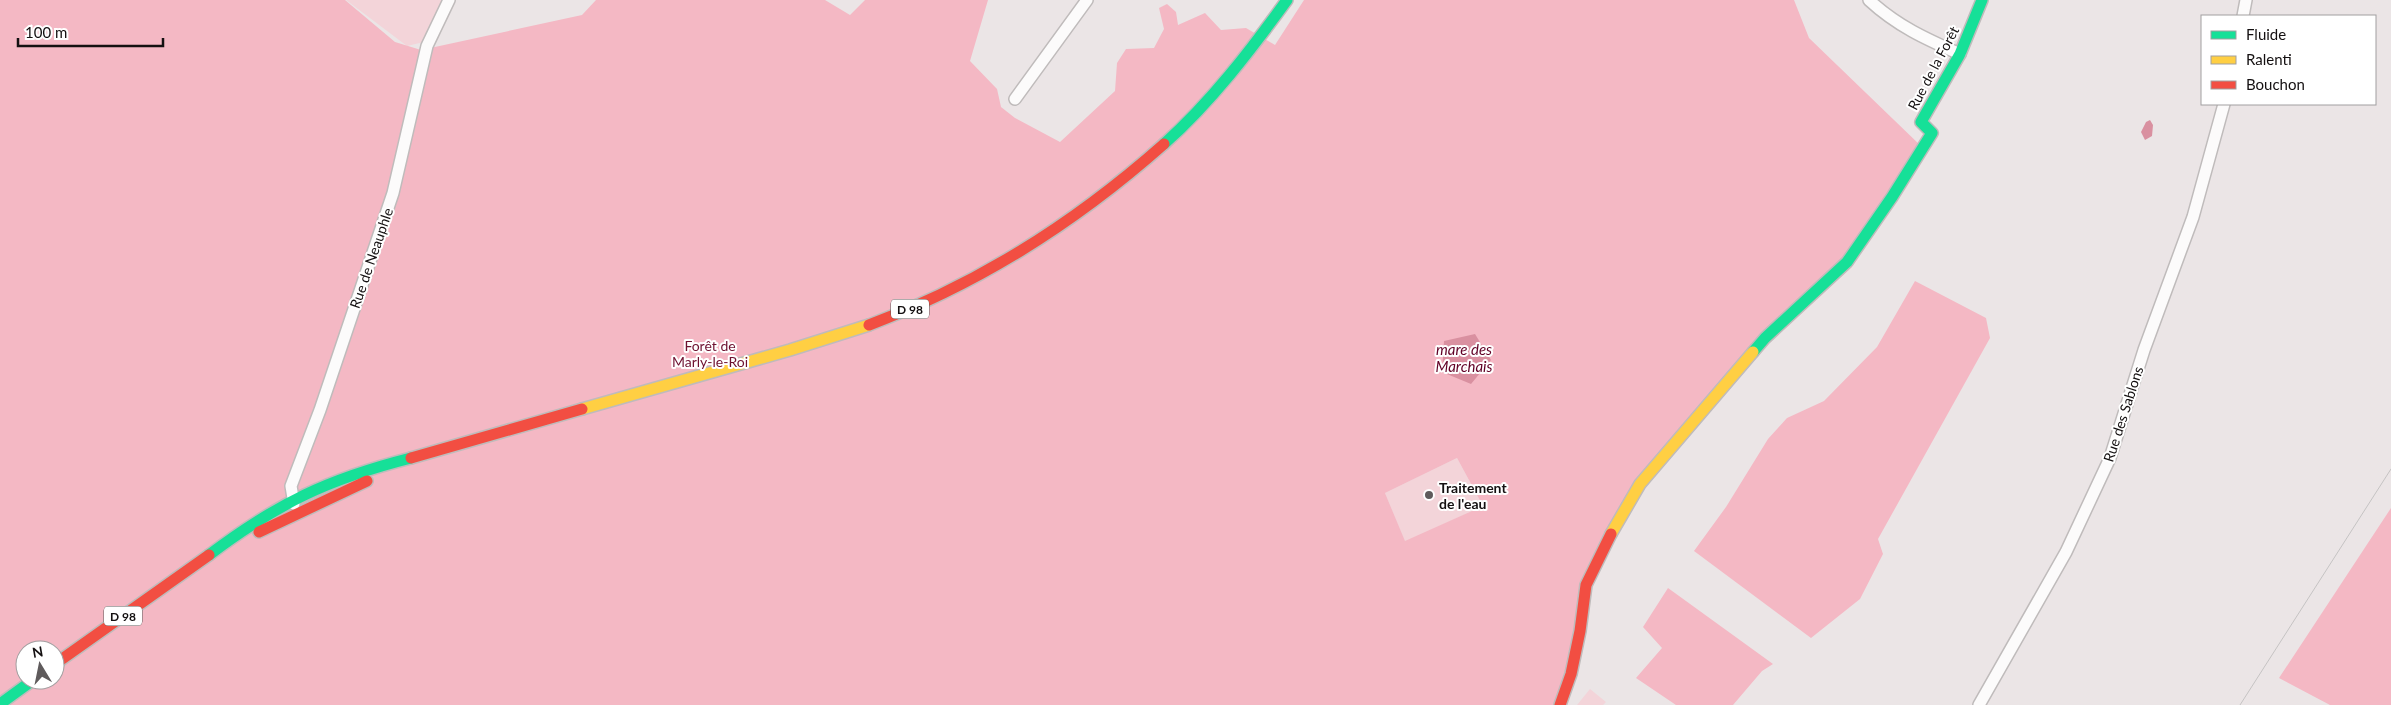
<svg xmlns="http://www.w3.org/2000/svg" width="2391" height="705" viewBox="0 0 2391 705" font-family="Lato,sans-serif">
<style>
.green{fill:#f3d4d9}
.forest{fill:#f4b8c4;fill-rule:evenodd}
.water{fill:#d990a0}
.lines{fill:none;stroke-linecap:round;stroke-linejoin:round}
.street-casing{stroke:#bfbbbb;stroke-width:14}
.fast-casing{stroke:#bfbbbb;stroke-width:14}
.slow-casing{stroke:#bfbbbb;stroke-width:14}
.jam-casing{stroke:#bfbbbb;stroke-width:14}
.street{stroke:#fcfbfb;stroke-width:11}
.fast{stroke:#16e098;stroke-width:11}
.slow{stroke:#ffcf43;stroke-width:11}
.jam{stroke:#f24e42;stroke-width:11}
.tram{stroke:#c5c3c3;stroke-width:1}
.poi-dot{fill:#5f5b5c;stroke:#fff;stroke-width:2}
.labels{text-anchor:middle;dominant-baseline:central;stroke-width:4;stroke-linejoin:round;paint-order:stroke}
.shield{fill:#fff;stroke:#5a5858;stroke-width:1}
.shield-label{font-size:12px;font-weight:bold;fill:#141011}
.street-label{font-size:14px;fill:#141011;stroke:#fff}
.park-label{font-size:14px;fill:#6e1130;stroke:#fff}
.poi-label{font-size:14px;font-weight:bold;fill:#141011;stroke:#fff;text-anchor:start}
.water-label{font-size:15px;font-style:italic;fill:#610026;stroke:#fff}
</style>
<rect width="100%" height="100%" fill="#ebe5e6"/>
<path class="green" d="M 346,0 L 447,0 L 428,41 L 407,46 Z
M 1457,458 L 1483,506 L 1405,542 L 1385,493 Z
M 1590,689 L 1606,702 L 1603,705 L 1577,705 Z"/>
<path class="forest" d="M 0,0 L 345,0 L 395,42 L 421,50 L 582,15 L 596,0 L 825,0 L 850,15 L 865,0 L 988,0 L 970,61 L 997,89 L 1001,107 L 1015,118 L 1060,142 L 1115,91 L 1117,63 L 1126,49 L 1154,48 L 1164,29 L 1159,8 L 1167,4 L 1176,12 L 1178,25 L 1205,13 L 1221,30 L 1246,28 L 1275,45 L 1304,0 L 1794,0 L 1809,38 L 1922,147 L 1840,265 L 1635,482 L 1585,577 L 1568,673 L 1554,705 L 0,705 ZM 1457,458 L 1483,506 L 1405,541 L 1385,493 ZM 25,650 L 55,650 L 55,680 L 25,680 Z
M 1915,281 L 1986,318 L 1990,338 L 1878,539 L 1883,554 L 1860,599 L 1811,638 L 1694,551 L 1726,507 L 1768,439 L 1787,418 L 1824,401 L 1877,347 Z
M 2391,508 L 2391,705 L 2330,705 L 2279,678 Z
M 1668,588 L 1773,664 L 1762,671 L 1733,705 L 1676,705 L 1636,678 L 1662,648 L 1643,627 Z"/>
<path class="water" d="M 2150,120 L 2153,125 L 2152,136 L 2145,140 L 2141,132 L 2146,122 Z
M 1475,334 L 1491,360 L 1471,384 L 1442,372 L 1444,341 Z"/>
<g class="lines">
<g class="street-casing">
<path id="street" d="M 1869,0 C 1897,26 1926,39 1960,54
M 2243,16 L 2246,0
M 1015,99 L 1087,0
M 294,504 L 291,486 L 320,410 L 393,193 L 427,46 L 449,0
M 1979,705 L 2066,552 L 2110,458 L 2144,350 L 2193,217 L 2224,104"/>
</g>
<g class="fast-casing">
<path id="fast" d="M 1164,144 C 1211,102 1250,51 1287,0
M 1753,352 L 1765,338 L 1847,262 L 1892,197 L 1932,133 L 1921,122 L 1960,54 L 1982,0
M 209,555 C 278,503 328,479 411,458
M 0,704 L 33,680"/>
</g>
<g class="slow-casing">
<path id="slow" d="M 582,409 L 790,350 L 869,325
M 1611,534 L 1640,484 L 1753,352"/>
</g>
<g class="jam-casing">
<path id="jam" d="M 869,325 C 979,284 1076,222 1164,144
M 411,458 L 582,409
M 259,532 L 367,481
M 55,664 L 209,555
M 1560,705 L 1571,674 L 1580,631 L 1586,585 L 1611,534"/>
</g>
<use href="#street" class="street"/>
<use href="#fast" class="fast"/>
<use href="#slow" class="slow"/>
<use href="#jam" class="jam"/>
<path class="tram" d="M 2240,705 L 2391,469"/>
</g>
<circle class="poi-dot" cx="1429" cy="495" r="5"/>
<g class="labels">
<g class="shield">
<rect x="891" y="299.5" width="38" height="19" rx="4"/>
<rect x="104" y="606.5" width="38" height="19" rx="4"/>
</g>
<g class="shield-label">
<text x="910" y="309">D 98</text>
<text x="123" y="616">D 98</text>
</g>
<g class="street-label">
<text transform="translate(1933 68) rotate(-62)">Rue de la Forêt</text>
<text transform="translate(371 258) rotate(-71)">Rue de Neauphle</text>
<text transform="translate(2123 414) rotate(-72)">Rue des Sablons</text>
</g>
<g class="park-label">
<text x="710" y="345">Forêt de<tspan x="710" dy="16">Marly-le-Roi</tspan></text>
</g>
<g class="poi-label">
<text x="1439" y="487">Traitement<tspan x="1439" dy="16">de l'eau</tspan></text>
</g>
<g class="water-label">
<text x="1464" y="349">mare des<tspan x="1464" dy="17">Marchais</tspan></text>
</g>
</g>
<rect x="2201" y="15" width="175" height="90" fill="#ffffff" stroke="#a19fa0"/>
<rect x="2211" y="31" width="25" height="8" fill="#16e098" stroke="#a19fa0"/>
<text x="2246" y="40" font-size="15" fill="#141011">Fluide</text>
<rect x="2211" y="56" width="25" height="8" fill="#ffcf43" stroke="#a19fa0"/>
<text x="2246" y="65" font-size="15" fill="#141011">Ralenti</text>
<rect x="2211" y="81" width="25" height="8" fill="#f24e42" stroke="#a19fa0"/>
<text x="2246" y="90" font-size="15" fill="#141011">Bouchon</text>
<g transform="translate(40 665) rotate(350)"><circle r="24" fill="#ffffff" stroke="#a19fa0"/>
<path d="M0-4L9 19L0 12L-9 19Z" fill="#5f5b5c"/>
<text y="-8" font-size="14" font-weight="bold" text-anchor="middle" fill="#141011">N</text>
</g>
<path d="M18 38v8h145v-8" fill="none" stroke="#141011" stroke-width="2.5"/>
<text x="25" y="38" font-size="15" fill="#141011" stroke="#ffffff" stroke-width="4" paint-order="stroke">100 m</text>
</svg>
